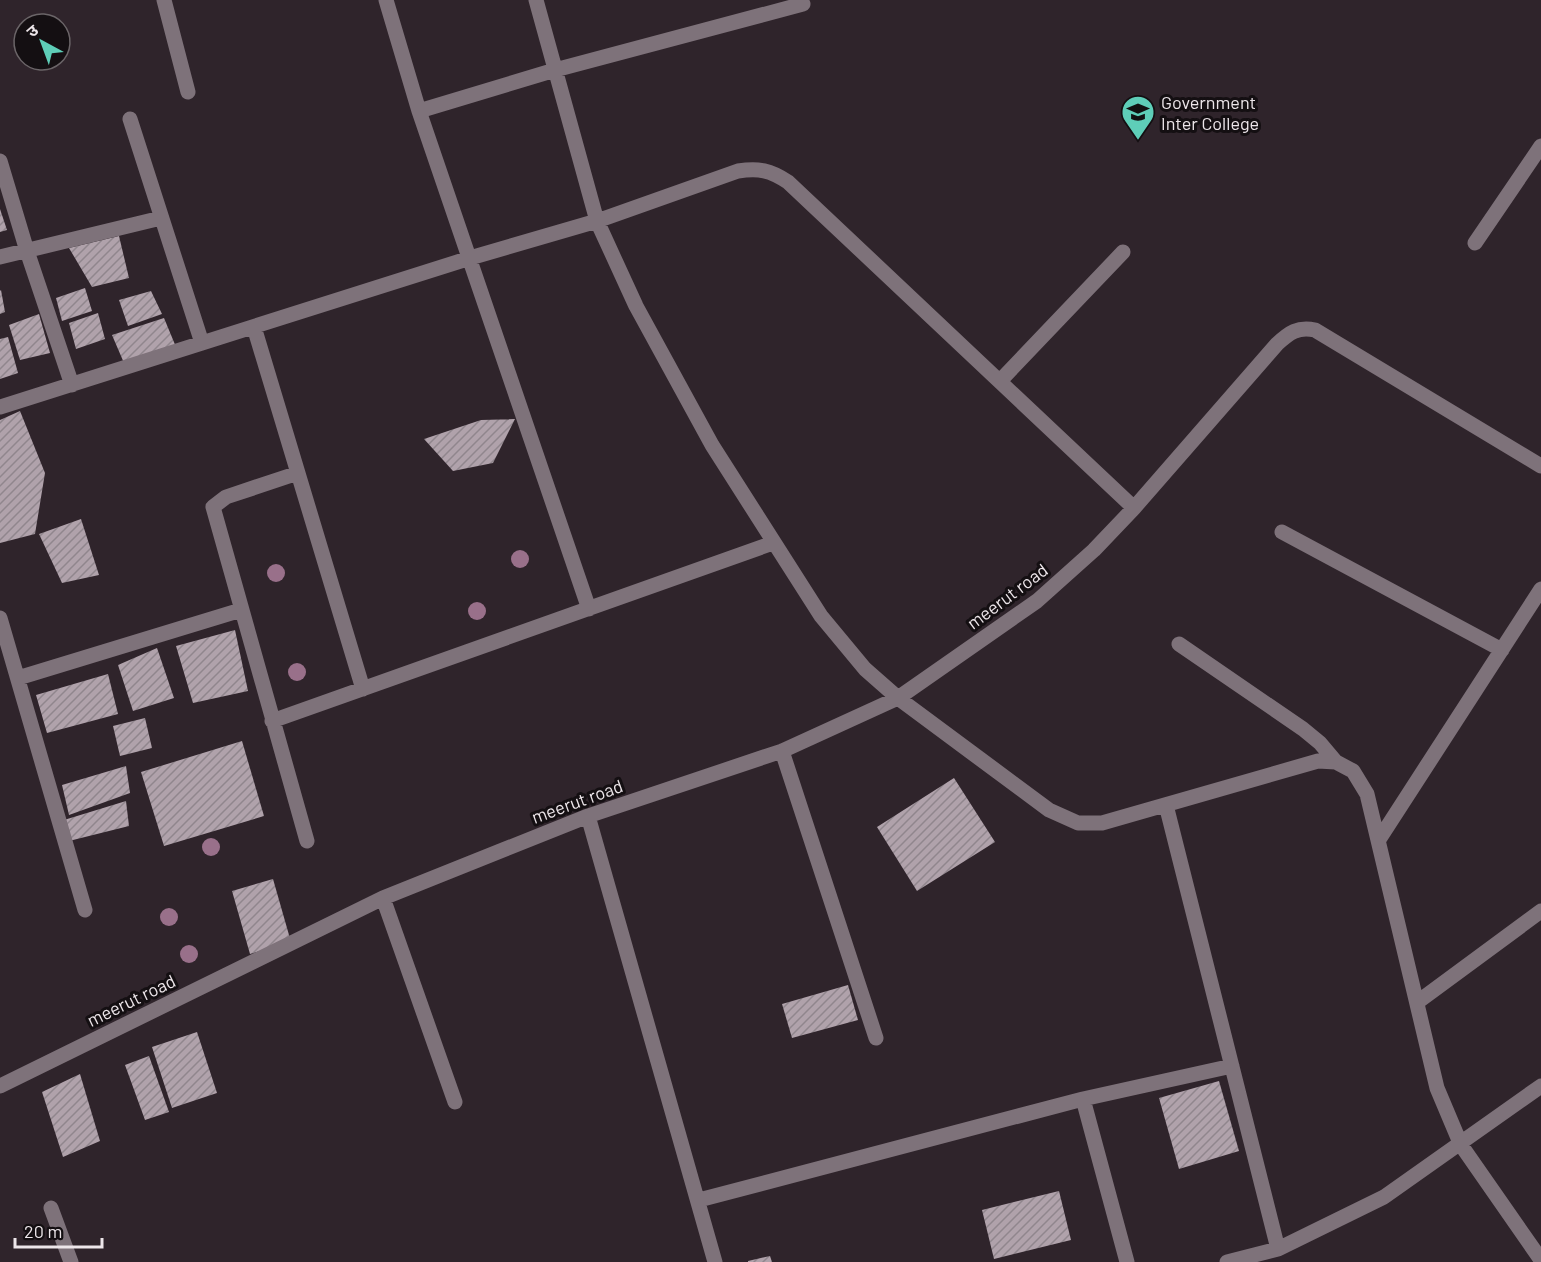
<svg xmlns="http://www.w3.org/2000/svg" width="1541" height="1262" viewBox="0 0 1541 1262" font-family="Barlow,'Noto Sans Devanagari',sans-serif">
<style>
.building{fill:url(#building-hatch)}
.lines{fill:none;stroke-linecap:round;stroke-linejoin:round}
.minor{stroke:#7e727a;stroke-width:15}
.tree{fill:#99708a}
.labels{text-anchor:middle;dominant-baseline:central;stroke-width:6;stroke-linejoin:round;paint-order:stroke}
.poi-label{font-size:18px;fill:#ede6ea;stroke:#140f12;text-anchor:start}
.street-label{font-size:18px;fill:#ede6ea;stroke:#140f12}
</style>
<defs>
<pattern id="building-hatch" width="6" height="6" patternUnits="userSpaceOnUse" patternTransform="scale(1.5)"><rect width="6" height="6" fill="#b0a2ab"/><path d="M-1 1l2-2M0 6l6-6M5 7l2-2" fill="none" stroke="#90868d"/></pattern>
</defs>
<rect width="100%" height="100%" fill="#2f242b"/>
<path class="building" d="M 0,209 L 7,230 L 0,232 Z
M 119,236 L 129,278 L 92,287 L 69,248 Z
M 85,288 L 92,311 L 62,321 L 56,298 Z
M 1,290 L 5,312 L 0,314 L 0,291 Z
M 151,291 L 162,314 L 128,326 L 119,300 Z
M 98,313 L 105,339 L 76,349 L 69,323 Z
M 39,314 L 50,353 L 20,360 L 9,325 Z
M 164,318 L 176,347 L 124,363 L 112,335 Z
M 8,337 L 18,373 L 0,379 L 0,339 Z
M 20,411 L 45,473 L 35,534 L 0,543 L 0,420 Z
M 515,419 L 493,463 L 453,471 L 424,439 L 481,420 Z
M 81,519 L 99,575 L 62,583 L 39,534 Z
M 235,630 L 248,691 L 193,703 L 176,646 Z
M 157,648 L 174,698 L 133,711 L 118,665 Z
M 108,674 L 118,714 L 47,733 L 36,695 Z
M 145,718 L 152,748 L 120,756 L 113,726 Z
M 242,741 L 264,816 L 164,846 L 141,772 Z
M 126,766 L 130,793 L 69,815 L 62,785 Z
M 954,778 L 995,842 L 917,891 L 877,827 Z
M 126,801 L 129,826 L 65,842 L 64,820 Z
M 273,879 L 291,942 L 250,954 L 232,891 Z
M 848,985 L 858,1020 L 792,1038 L 782,1004 Z
M 197,1032 L 217,1093 L 172,1108 L 152,1047 Z
M 149,1056 L 169,1112 L 145,1120 L 125,1065 Z
M 80,1074 L 100,1141 L 63,1157 L 42,1092 Z
M 1219,1081 L 1239,1151 L 1179,1169 L 1159,1098 Z
M 1059,1191 L 1071,1240 L 994,1259 L 982,1210 Z
M 770,1256 L 772,1262 L 748,1262 L 748,1261 Z"/>
<g class="lines">
<path class="minor" d="M 164,0 L 188,92
M 386,0 L 419,111 L 589,609
M 536,0 L 597,221 L 636,306 L 712,445 L 821,616 L 865,669 L 898,698 L 1049,810 L 1078,823 L 1102,823 L 1318,761 L 1336,762 L 1353,771 L 1367,794 L 1437,1088 L 1461,1145 L 1541,1260
M 419,111 L 555,70 L 803,4
M 130,119 L 202,343
M 0,161 L 27,251 L 72,385
M 1475,243 L 1541,146
M 0,257 L 161,218
M 254,327 L 363,689
M 1000,381 L 1123,252
M 0,407 L 470,258 L 597,221 L 738,171 C 759,168 770,170 788,182 L 1134,508 L 1277,344 C 1289,333 1298,326 1315,330 L 1541,466
M 298,473 L 226,497 L 213,507 L 307,841
M 1282,532 L 1502,650
M 0,618 L 85,910
M 1179,644 L 1303,729 L 1320,743 L 1336,762
M 18,678 L 241,610
M 272,721 L 773,543
M 782,751 L 876,1038
M 1166,805 L 1278,1249
M 588,816 L 715,1262
M 1380,838 L 1541,589
M 383,898 L 455,1102
M 1419,1001 L 1541,911
M 0,1086 L 383,898 L 588,816 L 782,751 L 898,698 L 1037,601 L 1094,550 L 1134,508
M 1083,1099 L 1232,1066
M 699,1200 L 1083,1099 L 1127,1262
M 51,1208 L 71,1262
M 1227,1262 L 1278,1249 L 1384,1197 L 1541,1086"/>
</g>
<g class="tree">
<circle cx="520" cy="559" r="9"/>
<circle cx="276" cy="573" r="9"/>
<circle cx="477" cy="611" r="9"/>
<circle cx="297" cy="672" r="9"/>
<circle cx="211" cy="847" r="9"/>
<circle cx="169" cy="917" r="9"/>
<circle cx="189" cy="954" r="9"/>
</g>
<defs>
<g id="university-pin" transform="scale(1.725)"><path d="M0 17L-7.5 6A9.5 9.5 0 1 1 7.5 6Z" fill="#5eceb8" stroke="#140f12"/><path d="M0-5L7-2L0 1L-7-2ZM-4 1L0 2.5L4 1V4Q0 6-4 4Z" fill="#111"/></g>
</defs>
<g fill-rule="evenodd">
<use href="#university-pin" x="1138" y="112"/>
</g>
<g class="labels">
<g class="poi-label">
<text x="1161" y="102">Government<tspan x="1161" dy="21">Inter College</tspan></text>
</g>
<g class="street-label">
<text transform="translate(1007 596) rotate(-37)">meerut road</text>
<text transform="translate(577 801) rotate(-20)">meerut road</text>
<text transform="translate(131 1000) rotate(-26)">meerut road</text>
</g>
</g>
<g transform="translate(42 42) rotate(319)"><circle r="28" fill="#140f12" stroke="#6b6568" stroke-width="1.5"/>
<path d="M0-4.5L10 22L0 15L-10 22Z" fill="#5eceb8"/>
<text y="-9" font-size="16" font-weight="bold" text-anchor="middle" fill="#ede6ea">उ</text>
</g>
<path d="M15 1238v9h87v-9" fill="none" stroke="#ede6ea" stroke-width="3"/>
<text x="24" y="1238" font-size="18" fill="#ede6ea" stroke="#140f12" stroke-width="4.5" paint-order="stroke">20 m</text>
</svg>
